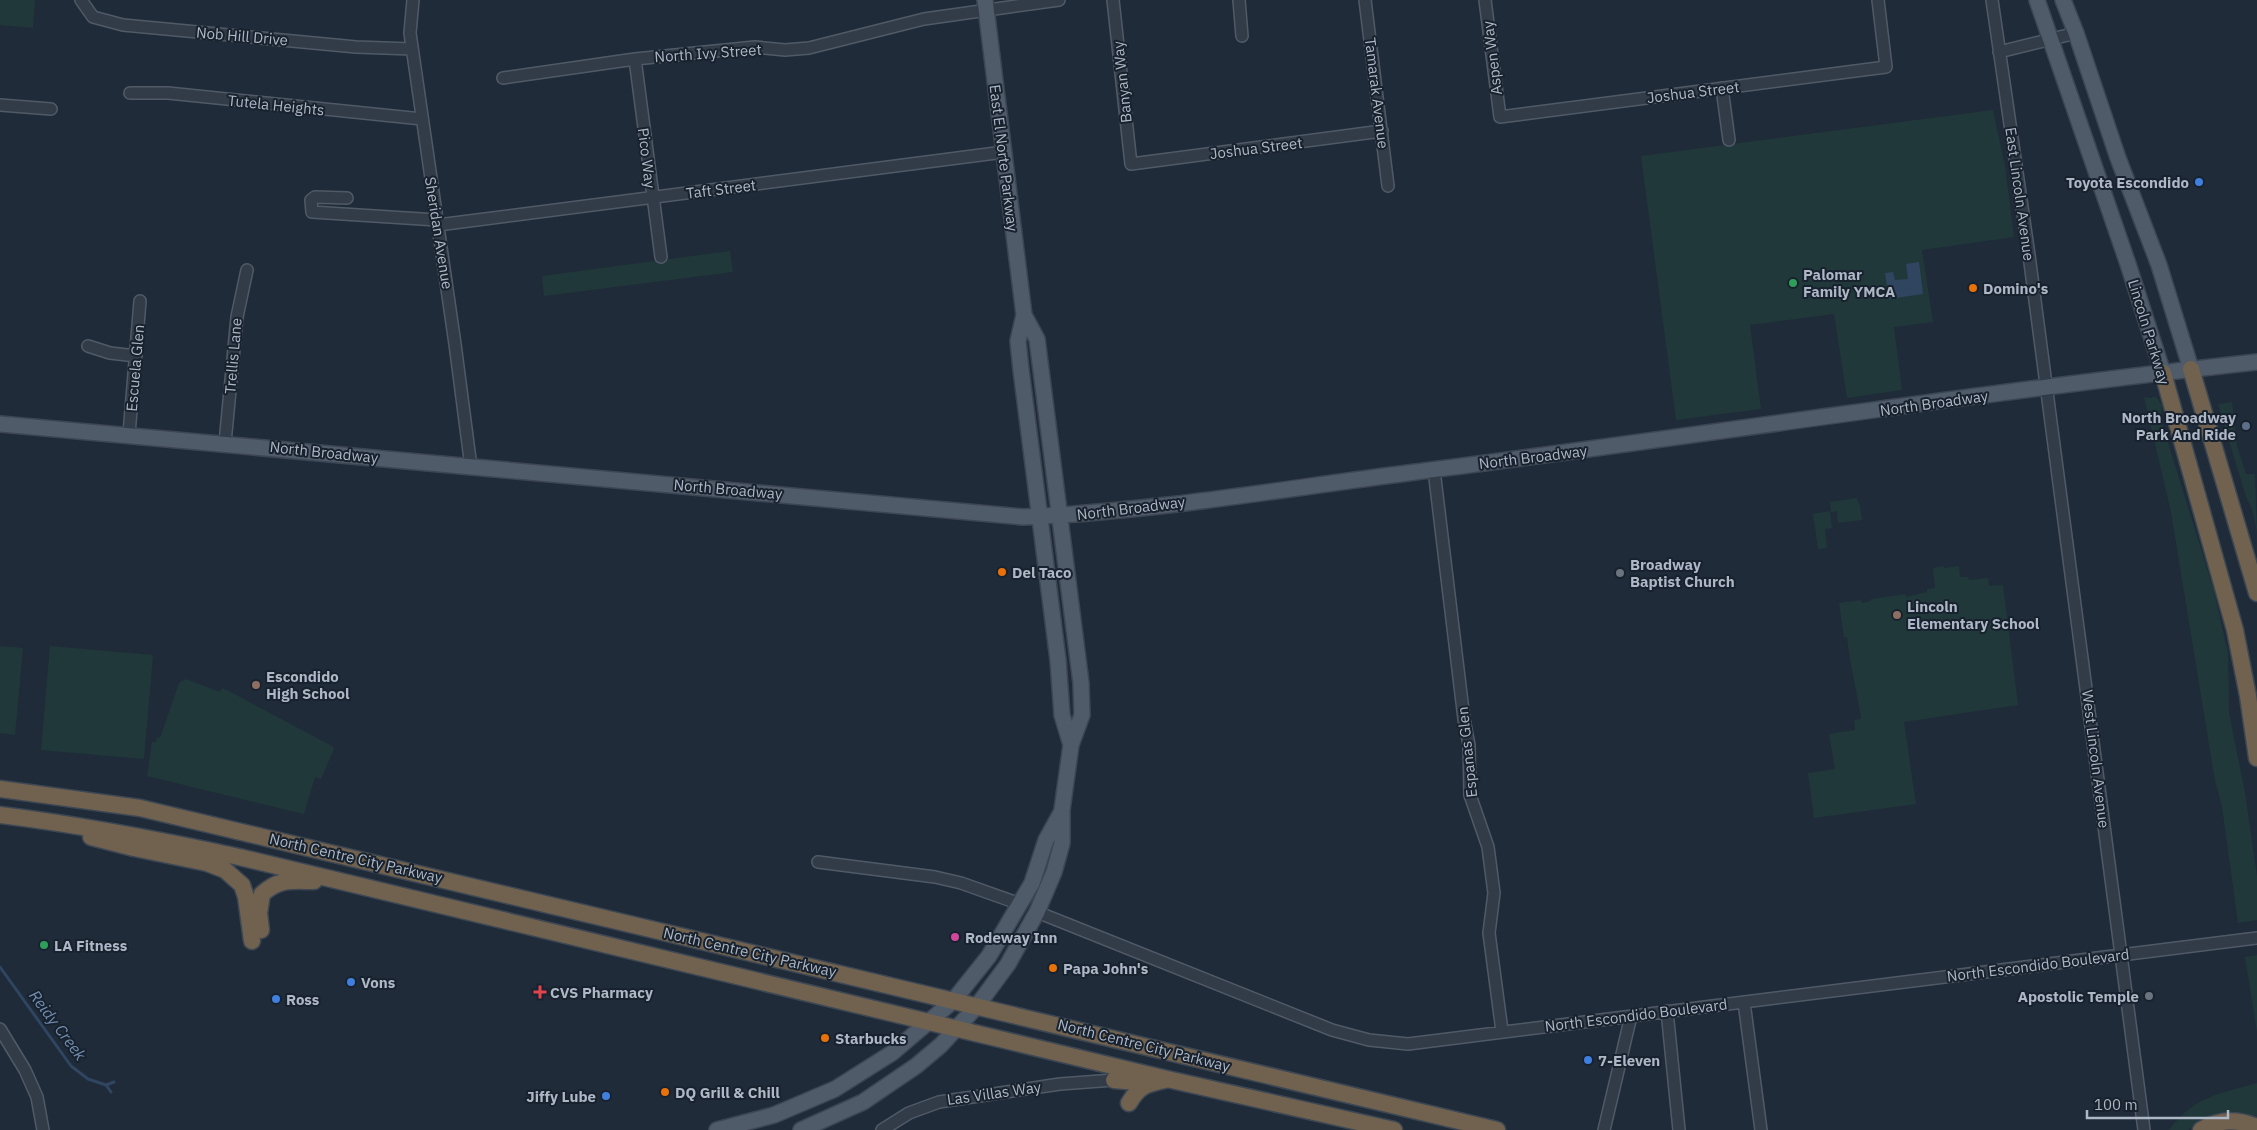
<svg xmlns="http://www.w3.org/2000/svg" width="2257" height="1130" viewBox="0 0 2257 1130" font-family="'IBM Plex Sans',sans-serif">
<style>
.green{fill:#21383a}
.water{fill:#2f4560}
.lines{fill:none;stroke-linecap:round;stroke-linejoin:round}
.stream{stroke:#2f4560;stroke-width:3}
.minor-casing{stroke:#505a67;stroke-width:14}
.major-casing{stroke:#3c4653;stroke-width:18}
.highway-casing{stroke:#3d4754;stroke-width:19}
.minor{stroke:#323c49;stroke-width:11}
.major{stroke:#505b6a;stroke-width:15}
.highway{stroke:#70624f;stroke-width:16}
.shop-dot{fill:#3f7fe0;stroke:#18222e;stroke-width:2}
.leisure-dot{fill:#2e9e5b;stroke:#18222e;stroke-width:2}
.food-dot{fill:#e8710a;stroke:#18222e;stroke-width:2}
.service-dot{fill:#5c6f8a;stroke:#18222e;stroke-width:2}
.worship-dot{fill:#6b7280;stroke:#18222e;stroke-width:2}
.education-dot{fill:#8d6e63;stroke:#18222e;stroke-width:2}
.hotel-dot{fill:#d1479c;stroke:#18222e;stroke-width:2}
.health-dot{fill:#e0444e;stroke:#18222e;stroke-width:2}
.labels{text-anchor:middle;dominant-baseline:central;stroke-width:4;stroke-linejoin:round;paint-order:stroke}
.street-label{font-size:15px;fill:#adb7c6;stroke:#18222e}
.poi-label{font-size:15px;font-weight:bold;fill:#adb7c6;stroke:#18222e;text-anchor:start}
.water-label{font-size:16px;font-style:italic;fill:#738eb1;stroke:#18222e}
</style>
<rect width="100%" height="100%" fill="#1f2b39"/>
<path class="green" d="M 0,0 L 35,0 L 33,28 L 0,25 Z
M 1993,110 L 2005,166 L 2014,237 L 1922,250 L 1933,322 L 1894,327 L 1902,390 L 1847,398 L 1834,314 L 1750,325 L 1761,409 L 1676,420 L 1641,156 Z
M 730,251 L 733,272 L 544,296 L 542,276 Z
M 2155,396 L 2162,405 L 2161,420 L 2214,591 L 2228,653 L 2229,713 L 2245,793 L 2257,876 L 2257,920 L 2238,923 L 2222,806 L 2215,781 L 2171,512 L 2144,397 L 2151,398 Z
M 2232,402 L 2237,446 L 2246,474 L 2255,474 L 2257,532 L 2252,509 L 2246,497 L 2218,404 Z
M 1856,498 L 1860,505 L 1862,520 L 1838,523 L 1837,511 L 1831,512 L 1830,502 Z
M 1830,511 L 1832,528 L 1825,529 L 1827,548 L 1818,549 L 1813,514 Z
M 1943,566 L 1944,568 L 1959,566 L 1960,577 L 1968,577 L 1969,580 L 1988,578 L 1989,586 L 2003,585 L 2018,705 L 1904,722 L 1916,804 L 1814,818 L 1808,773 L 1835,769 L 1829,734 L 1855,730 L 1854,720 L 1861,719 C 1857,691 1850,665 1847,637 L 1844,637 L 1839,603 L 1861,600 L 1862,603 L 1871,601 L 1871,599 L 1906,594 L 1906,597 L 1927,592 L 1927,589 L 1935,588 L 1933,568 Z
M 0,646 L 23,648 L 15,735 L 0,733 Z
M 50,646 L 153,655 L 144,759 L 41,750 Z
M 186,679 L 220,692 L 222,688 L 227,690 L 332,746 L 334,749 L 321,779 L 315,777 L 304,814 L 147,776 L 152,742 L 156,742 L 157,737 L 160,738 L 179,683 Z
M 2257,955 L 2257,1032 L 2245,957 Z
M 2257,1083 L 2257,1116 L 2240,1113 L 2218,1115 L 2209,1117 L 2188,1130 L 2169,1130 C 2196,1095 2217,1095 2257,1083 Z"/>
<path class="water" d="M 1919,262 L 1923,294 L 1889,299 L 1885,273 L 1893,272 L 1895,280 L 1908,279 L 1906,264 Z"/>
<g class="lines">
<path class="stream" d="M 0,967 L 71,1066 L 88,1079 L 106,1085 L 111,1092
M 106,1085 L 114,1082"/>
<g class="minor-casing">
<path id="minor" d="M 81,0 L 93,17 L 123,25 L 356,47 L 412,49
M 413,0 L 410,33 L 455,344 L 471,467
M 1113,0 L 1131,164 L 1382,131
M 1239,0 L 1242,36
M 1365,0 L 1388,186
M 1485,0 L 1500,117 L 1886,67 L 1878,0
M 1992,0 L 2029,255 L 2144,1130
M 1999,52 L 2076,33
M 635,59 L 661,257
M 503,78 L 635,59 L 755,47 L 785,50 L 809,48 L 924,19 L 1059,0
M 1722,88 L 1729,140
M 130,93 L 168,93 L 422,119
M 0,105 L 51,109
M 347,198 L 315,197 L 311,200 L 312,212 L 437,220
M 438,225 L 1004,152
M 88,346 L 110,353 L 136,356
M 129,434 L 140,301
M 225,443 L 237,317 L 247,270
M 1434,470 L 1464,719 L 1469,745 L 1470,795 L 1488,847 L 1494,893 L 1489,933 L 1502,1031
M 818,862 L 935,877 L 961,883 L 1020,904
M 1037,912 L 1332,1030 L 1369,1040 L 1408,1044 L 2257,938
M 1744,1002 L 1761,1130
M 1667,1011 L 1679,1130
M 0,1029 L 25,1070 L 37,1097 L 43,1130
M 882,1130 L 909,1113 L 939,1102 L 1060,1084 L 1114,1080
M 1604,1130 L 1631,1016"/>
</g>
<g class="major-casing">
<path id="major" d="M 985,0 L 1024,315 L 1018,341 L 1021,370 L 1058,660 L 1062,715 L 1071,745
M 2037,0 L 2128,264 L 2163,373
M 2063,0 L 2076,33 L 2118,158 L 2159,265 L 2191,369
M 0,424 L 1023,517 C 1151,512 1281,489 1408,473 C 1691,437 1973,393 2257,362
M 717,1130 L 774,1115 L 835,1089 L 892,1053 L 953,1001 L 989,956 L 1032,883 L 1046,840 L 1062,811
M 801,1130 L 863,1102 L 916,1066 L 941,1045 L 977,1006 L 1008,964 L 1037,912 L 1054,872 L 1062,843 L 1062,810 L 1071,745 L 1082,715 L 1081,683 L 1037,339 L 1024,315"/>
</g>
<g class="highway-casing">
<path id="highway" d="M 2191,369 L 2257,593
M 2163,373 L 2235,630 L 2248,696 L 2257,758
M 0,789 L 140,808 L 1497,1130
M 0,815 C 81,825 160,840 239,857 L 1167,1079 L 1394,1130
M 91,837 L 134,848 L 207,863 L 225,870 L 242,885 L 246,897 L 252,941
M 261,930 L 259,913 L 262,894 C 279,878 292,881 314,881
M 1114,1080 L 1149,1083
M 1129,1103 C 1139,1086 1146,1084 1165,1080
M 2201,1130 C 2219,1119 2238,1119 2257,1127"/>
</g>
<use href="#minor" class="minor"/>
<use href="#major" class="major"/>
<use href="#highway" class="highway"/>
</g>
<g class="shop-dot">
<circle cx="2199" cy="182" r="5"/>
<circle cx="351" cy="982" r="5"/>
<circle cx="276" cy="999" r="5"/>
<circle cx="1588" cy="1060" r="5"/>
<circle cx="606" cy="1096" r="5"/>
</g>
<g class="leisure-dot">
<circle cx="1793" cy="283" r="5"/>
<circle cx="44" cy="945" r="5"/>
</g>
<g class="food-dot">
<circle cx="1973" cy="288" r="5"/>
<circle cx="1002" cy="572" r="5"/>
<circle cx="1053" cy="968" r="5"/>
<circle cx="825" cy="1038" r="5"/>
<circle cx="665" cy="1092" r="5"/>
</g>
<circle class="service-dot" cx="2246" cy="426" r="5"/>
<g class="worship-dot">
<circle cx="1620" cy="573" r="5"/>
<circle cx="2149" cy="996" r="5"/>
</g>
<g class="education-dot">
<circle cx="1897" cy="615" r="5"/>
<circle cx="256" cy="685" r="5"/>
</g>
<circle class="hotel-dot" cx="955" cy="937" r="5"/>
<path class="health-dot" d="M537.5 984.5h5v5h5v5h-5v5h-5v-5h-5v-5h5z"/>
<g class="labels">
<g class="street-label">
<text transform="translate(242 36) rotate(5)">Nob Hill Drive</text>
<text transform="translate(708 53) rotate(-4)">North Ivy Street</text>
<text transform="translate(1492 58) rotate(-97)">Aspen Way</text>
<text transform="translate(1122 82) rotate(-96)">Banyan Way</text>
<text transform="translate(1693 92) rotate(-7)">Joshua Street</text>
<text transform="translate(1377 93) rotate(83)">Tamarak Avenue</text>
<text transform="translate(276 105) rotate(6)">Tutela Heights</text>
<text transform="translate(1256 148) rotate(-7)">Joshua Street</text>
<text transform="translate(647 158) rotate(83)">Pico Way</text>
<text transform="translate(1004 158) rotate(83)">East El Norte Parkway</text>
<text transform="translate(721 189) rotate(-7)">Taft Street</text>
<text transform="translate(2020 194) rotate(82)">East Lincoln Avenue</text>
<text transform="translate(439 233) rotate(81)">Sheridan Avenue</text>
<text transform="translate(2149 332) rotate(73)">Lincoln Parkway</text>
<text transform="translate(233 356) rotate(-85)">Trellis Lane</text>
<text transform="translate(135 368) rotate(-85)">Escuela Glen</text>
<text transform="translate(1934 403) rotate(-8)">North Broadway</text>
<text transform="translate(324 452) rotate(6)">North Broadway</text>
<text transform="translate(1533 457) rotate(-7)">North Broadway</text>
<text transform="translate(728 489) rotate(5)">North Broadway</text>
<text transform="translate(1131 508) rotate(-7)">North Broadway</text>
<text transform="translate(1467 752) rotate(-96)">Espanas Glen</text>
<text transform="translate(2096 759) rotate(83)">West Lincoln Avenue</text>
<text transform="translate(356 858) rotate(13)">North Centre City Parkway</text>
<text transform="translate(750 952) rotate(13)">North Centre City Parkway</text>
<text transform="translate(2038 965) rotate(-7)">North Escondido Boulevard</text>
<text transform="translate(1636 1015) rotate(-7)">North Escondido Boulevard</text>
<text transform="translate(1144 1045) rotate(14)">North Centre City Parkway</text>
<text transform="translate(994 1093) rotate(-8)">Las Villas Way</text>
</g>
<g class="poi-label">
<text x="2189" y="182" text-anchor="end">Toyota Escondido</text>
<text x="1803" y="274">Palomar<tspan x="1803" dy="17">Family YMCA</tspan></text>
<text x="1983" y="288">Domino's</text>
<text x="2236" y="417" text-anchor="end">North Broadway<tspan x="2236" dy="17">Park And Ride</tspan></text>
<text x="1630" y="564">Broadway<tspan x="1630" dy="17">Baptist Church</tspan></text>
<text x="1012" y="572">Del Taco</text>
<text x="1907" y="606">Lincoln<tspan x="1907" dy="17">Elementary School</tspan></text>
<text x="266" y="676">Escondido<tspan x="266" dy="17">High School</tspan></text>
<text x="965" y="937">Rodeway Inn</text>
<text x="54" y="945">LA Fitness</text>
<text x="1063" y="968">Papa John's</text>
<text x="361" y="982">Vons</text>
<text x="550" y="992">CVS Pharmacy</text>
<text x="2139" y="996" text-anchor="end">Apostolic Temple</text>
<text x="286" y="999">Ross</text>
<text x="835" y="1038">Starbucks</text>
<text x="1598" y="1060">7-Eleven</text>
<text x="675" y="1092">DQ Grill &amp; Chill</text>
<text x="596" y="1096" text-anchor="end">Jiffy Lube</text>
</g>
<g class="water-label">
<text transform="translate(58 1025) rotate(53)">Reidy Creek</text>
</g>
</g>
<path d="M2087 1110v8h141v-8" fill="none" stroke="#adb7c6" stroke-width="2.5"/>
<text x="2094" y="1110" font-size="15" fill="#adb7c6" stroke="#18222e" stroke-width="4" paint-order="stroke">100 m</text>
</svg>
